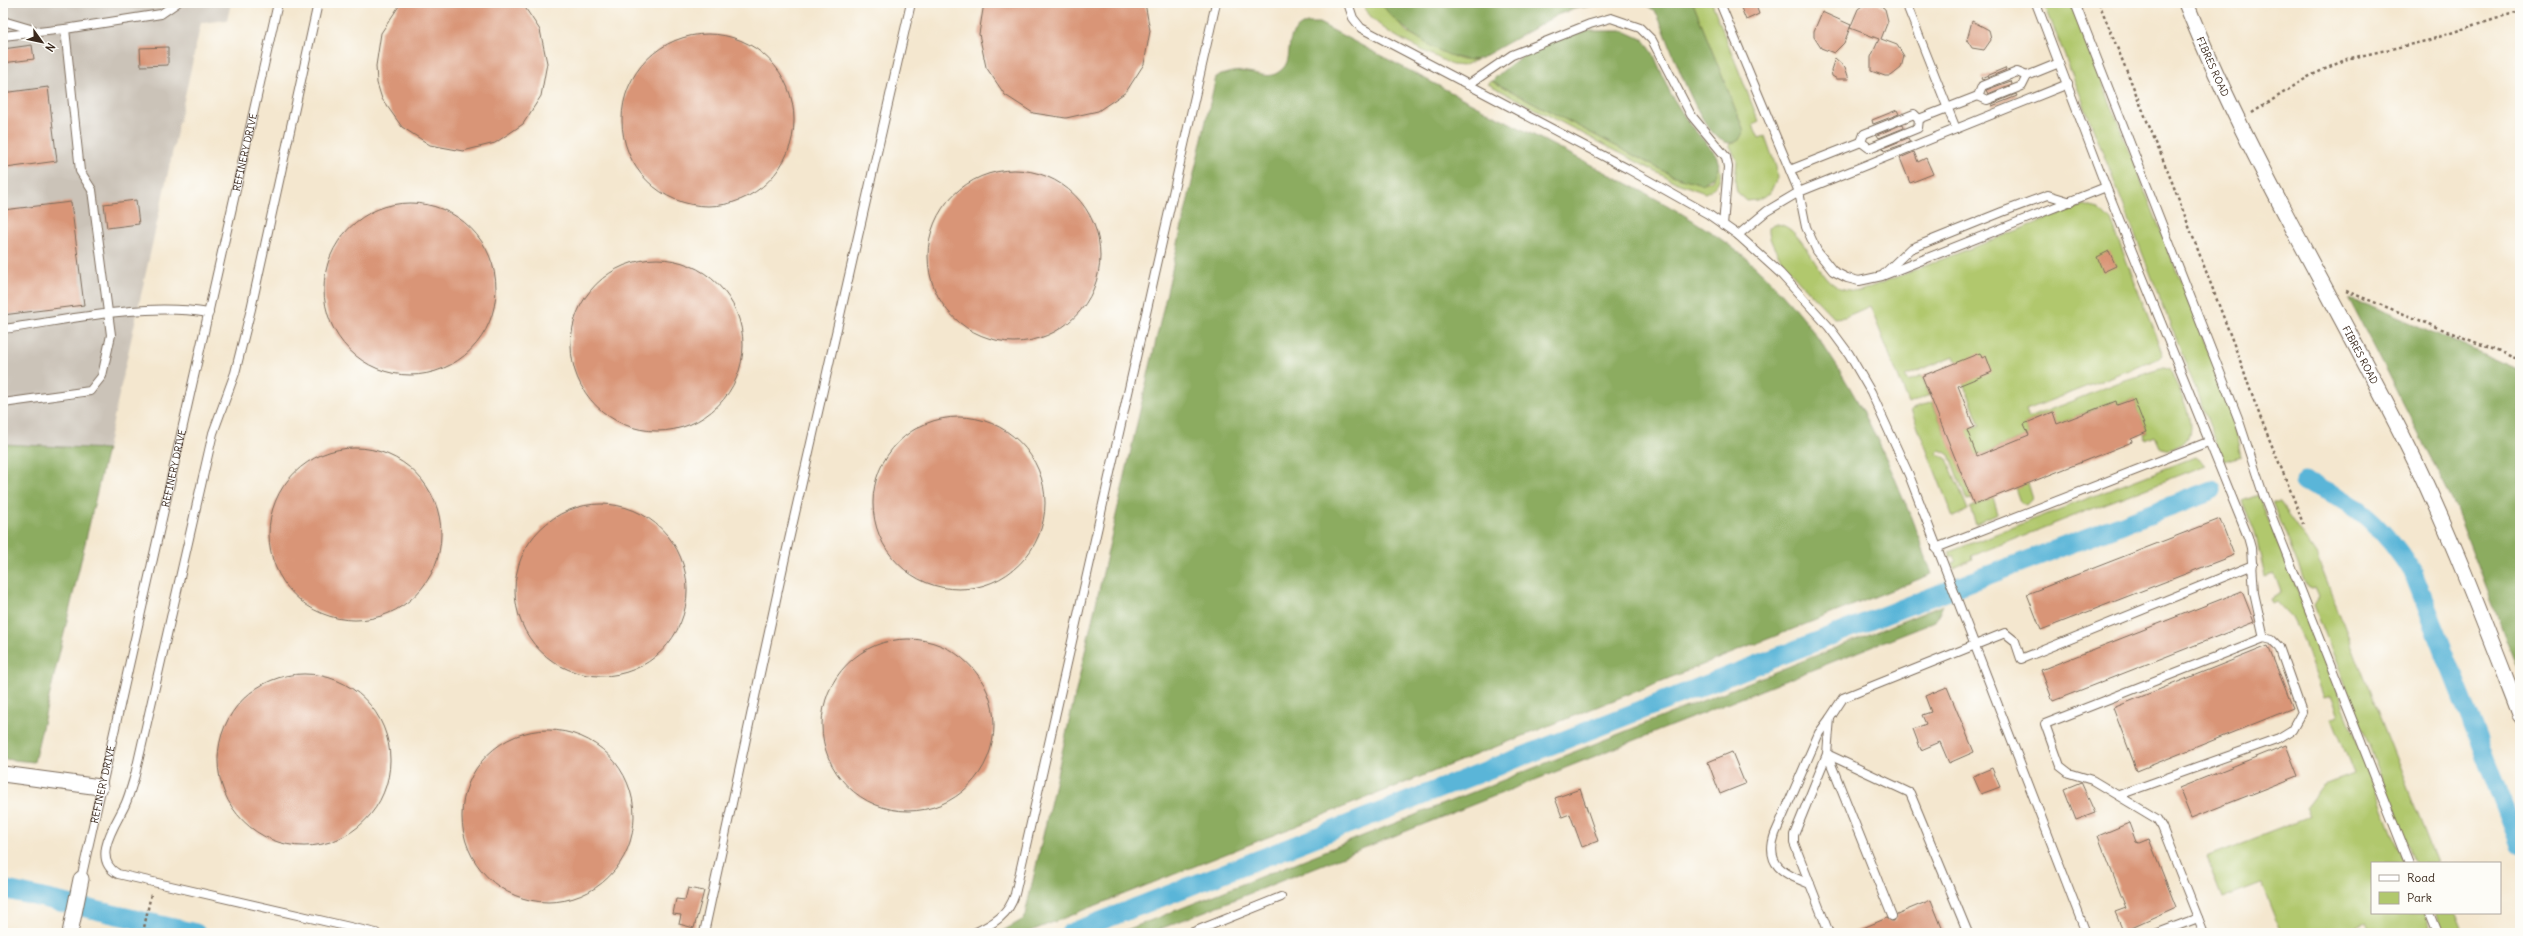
<svg xmlns="http://www.w3.org/2000/svg" width="2523" height="936" viewBox="0 0 2523 936" font-family="Delius,sans-serif">
<style>
.industrial{fill:#cbc3b8}
.green{fill:#b1c86d;stroke:#767946}
.forest{fill:#8cac60;stroke:#646b3f}
.lines{fill:none;stroke-linecap:round;stroke-linejoin:round}
.canal{stroke:#5ab5d8;stroke-width:19}
.building{fill:#d99577}
.lane-casing{stroke:#7c6c5c;stroke-width:10}
.street-casing{stroke:#7c6c5c;stroke-width:17}
.path{stroke:#7c6c5c;stroke-width:2.5;stroke-dasharray:3 3;stroke-linecap:butt}
.lane{stroke:#fff;stroke-width:8}
.street{stroke:#fff;stroke-width:15}
.labels{text-anchor:middle;dominant-baseline:central;stroke-width:4;stroke-linejoin:round;paint-order:stroke}
.street-label{font-size:10px;fill:#3b2a1e;stroke:#fdfcf7}
</style>
<rect width="100%" height="100%" fill="#fdfcf7"/>
<filter id="ink" filterUnits="userSpaceOnUse"><feTurbulence type="fractalNoise" baseFrequency=".025" numOctaves="2"/><feDisplacementMap in="SourceGraphic" scale="8" xChannelSelector="R" yChannelSelector="G"/><feConvolveMatrix kernelMatrix="1 2 1 2 8 2 1 2 1" color-interpolation-filters="sRGB"/></filter>
<filter id="wash" filterUnits="userSpaceOnUse"><feTurbulence type="fractalNoise" baseFrequency=".012" numOctaves="4" result="noise"/><feDisplacementMap in="SourceGraphic" scale="16" xChannelSelector="R" yChannelSelector="G"/><feGaussianBlur stdDeviation="0.9" result="paint"/><feColorMatrix in="noise" values="0 0 0 0 0 0 0 0 0 0 0 0 0 0 0 0 0 1.4 0 .05"/><feComposite in="paint" operator="in"/></filter>
<g filter="url(#wash)">
<rect width="100%" height="100%" fill="#f4e7cf"/>
<path class="industrial" d="M 3,3 L 231,3 L 227,20 L 201,23 L 107,449 L 3,444 Z"/>
<path class="green" d="M 1363,3 L 1381,3 L 1407,32 L 1458,59 L 1476,60 L 1463,66 L 1452,65 C 1427,51 1371,31 1363,3 Z
M 1693,3 L 1712,3 L 1759,122 L 1753,125 L 1759,138 L 1765,136 L 1776,167 L 1777,178 L 1770,193 L 1757,200 L 1747,201 L 1737,192 L 1735,181 L 1737,161 L 1729,144 L 1735,143 L 1744,131 Z
M 2044,3 L 2071,3 L 2227,399 L 2241,456 L 2224,461 Z
M 1492,81 L 1671,175 L 1702,184 L 1712,180 L 1719,165 C 1724,177 1717,188 1705,193 L 1677,183 L 1488,84 Z
M 2083,205 L 2099,209 L 2111,221 L 2163,355 L 2160,358 L 2026,410 L 2029,418 L 2122,381 L 2164,368 L 2170,369 C 2177,388 2206,435 2178,446 C 2171,449 2167,451 2160,447 L 2155,436 L 2146,440 L 2144,434 L 2147,433 L 2134,399 L 2117,405 L 2115,401 L 2057,424 L 2052,412 L 2024,424 L 2029,435 L 1977,456 L 1952,448 L 1972,500 L 1967,501 L 1949,455 L 1941,450 L 1937,453 L 1947,459 L 1968,510 L 1953,517 L 1911,410 L 1932,402 L 1950,444 L 1958,433 L 1980,425 L 1954,356 L 1905,376 L 1908,382 L 1922,376 L 1929,395 L 1909,404 L 1870,306 L 1845,317 L 1834,318 C 1817,299 1766,254 1769,228 L 1773,224 C 1800,221 1814,271 1833,284 C 1840,290 1851,290 1860,291 Z
M 2195,457 L 2205,465 L 1971,556 L 1972,559 L 1954,568 L 1952,563 L 1956,561 L 1954,556 L 1950,558 L 1949,552 Z
M 2027,483 L 2032,499 L 2026,505 L 2020,502 L 2015,488 Z
M 2258,495 L 2306,610 L 2404,863 L 2372,863 L 2372,913 L 2424,913 L 2432,933 L 2371,933 L 2366,922 L 2337,933 L 2281,933 L 2261,883 L 2222,898 L 2206,857 L 2310,817 L 2306,807 L 2322,786 L 2354,774 L 2332,718 L 2339,715 L 2331,696 L 2324,698 L 2303,640 L 2292,618 L 2275,600 L 2271,602 L 2269,598 L 2281,592 L 2274,573 L 2265,576 L 2255,533 L 2242,501 Z
M 1993,497 L 1998,514 L 1976,524 L 1970,508 Z
M 2273,503 L 2280,503 L 2316,554 L 2437,863 L 2415,863 L 2314,605 L 2319,597 L 2315,588 L 2311,589 L 2307,587 Z
M 2435,913 L 2456,913 L 2464,933 L 2443,933 Z"/>
<path class="forest" d="M 1381,3 L 1607,3 L 1574,9 L 1557,15 L 1481,58 C 1454,69 1395,26 1381,3 Z
M 1643,3 L 1693,3 L 1744,131 L 1739,140 C 1705,164 1669,35 1657,15 C 1653,10 1648,6 1643,3 Z
M 1307,23 L 1319,23 C 1402,67 1485,110 1568,153 C 1641,191 1721,227 1777,288 C 1852,368 1896,473 1932,574 L 1026,933 L 999,933 L 1024,919 L 1216,77 C 1226,73 1236,70 1247,72 C 1259,73 1269,80 1280,71 C 1298,58 1278,34 1307,23 Z
M 1588,31 L 1624,31 L 1644,40 L 1653,53 L 1671,95 L 1690,125 L 1716,154 L 1719,165 L 1715,175 L 1702,184 L 1671,175 L 1492,81 C 1519,54 1550,38 1588,31 Z
M 2349,299 L 2374,307 L 2520,370 L 2520,675 L 2452,499 Z
M 3,444 L 107,449 L 34,762 L 3,759 Z
M 1943,605 L 1935,621 L 1150,933 L 1119,933 Z"/>
<g class="lines">
<path class="canal" d="M 2305,482 C 2355,499 2387,530 2414,575 L 2520,845
M 3,889 L 196,933
M 1070,933 L 1928,598 L 2212,490"/>
</g>
<g id="blocks">
<path class="building" d="M 401,3 L 522,3 L 540,30 L 547,63 L 541,96 L 523,124 L 495,143 L 463,151 L 430,145 L 402,127 L 382,99 L 377,83 L 376,66 L 381,33 Z
M 984,3 L 1145,3 L 1150,31 L 1144,64 L 1126,92 L 1098,111 L 1066,118 L 1033,113 L 1005,95 L 986,67 L 979,34 Z
M 1739,3 L 1755,3 L 1759,14 L 1746,20 Z
M 1866,3 L 1877,3 L 1885,9 L 1888,21 L 1881,39 L 1897,45 L 1904,56 L 1901,68 L 1891,76 L 1885,76 L 1871,71 L 1871,57 L 1879,39 L 1850,28 L 1858,9 Z
M 1822,12 L 1851,25 L 1844,43 L 1834,53 L 1821,48 L 1814,37 L 1814,31 Z
M 1972,21 L 1989,30 L 1991,40 L 1984,50 L 1972,48 L 1967,40 Z
M622 120a86 86 0 1 1 172 0a86 86 0 1 1-172 0Z
M 32,45 L 34,59 L 3,63 L 3,49 Z
M 168,47 L 168,65 L 141,66 L 140,48 Z
M 1835,58 L 1845,67 L 1849,79 L 1837,79 L 1832,76 L 1831,70 Z
M 2005,68 L 2006,70 L 1982,80 L 1981,78 Z
M 2011,81 L 2012,84 L 1988,94 L 1986,90 Z
M 48,87 L 57,161 L 6,168 L 3,146 L 3,93 Z
M 2016,94 L 2017,96 L 1992,106 L 1992,104 Z
M 1897,110 L 1899,114 L 1873,124 L 1872,120 Z
M 1903,124 L 1904,128 L 1879,138 L 1877,135 Z
M 1908,138 L 1910,142 L 1884,151 L 1883,148 Z
M 1914,152 L 1918,162 L 1926,158 L 1933,174 L 1910,183 L 1900,158 Z
M928 256a86 86 0 1 1 172 0a86 86 0 1 1-172 0Z
M 136,200 L 139,224 L 107,228 L 104,204 Z
M 71,202 L 84,305 L 3,315 L 3,210 Z
M324 289a86 86 0 1 1 172 0a86 86 0 1 1-172 0Z
M 2109,251 L 2116,266 L 2103,272 L 2097,257 Z
M571 345a86 86 0 1 1 172 0a86 86 0 1 1-172 0Z
M 1980,353 L 1982,358 L 1986,356 L 1992,372 L 1958,386 L 1974,427 L 1967,430 L 1977,456 L 2029,435 L 2024,424 L 2053,412 L 2057,424 L 2116,401 L 2117,405 L 2134,399 L 2147,432 L 2131,439 L 2132,442 L 1974,505 L 1922,376 Z
M873 503a86 86 0 1 1 172 0a86 86 0 1 1-172 0Z
M269 534a86 86 0 1 1 172 0a86 86 0 1 1-172 0Z
M515 590a86 86 0 1 1 172 0a86 86 0 1 1-172 0Z
M 2220,519 L 2234,555 L 2041,630 L 2027,594 Z
M 2242,591 L 2254,622 L 2053,701 L 2041,670 Z
M822 725a86 86 0 1 1 172 0a86 86 0 1 1-172 0Z
M 2268,646 L 2293,708 L 2137,771 L 2113,708 Z
M218 760a86 86 0 1 1 172 0a86 86 0 1 1-172 0Z
M 1947,687 L 1974,752 L 1949,763 L 1940,742 L 1921,750 L 1913,729 L 1926,724 L 1922,715 L 1931,712 L 1925,696 Z
M462 816a86 86 0 1 1 172 0a86 86 0 1 1-172 0Z
M 2286,745 L 2298,776 L 2191,818 L 2179,788 Z
M 1732,752 L 1745,784 L 1720,794 L 1708,762 Z
M 1992,768 L 2000,787 L 1981,794 L 1973,776 Z
M 2081,782 L 2095,813 L 2076,820 L 2064,789 Z
M 1580,789 L 1598,841 L 1582,847 L 1570,814 L 1562,817 L 1555,798 Z
M 2129,823 L 2136,842 L 2139,843 L 2149,839 L 2176,907 L 2123,931 L 2115,912 L 2126,908 L 2098,836 Z
M 688,888 L 704,891 L 694,928 L 679,924 L 681,915 L 673,914 L 676,899 L 685,900 Z
M 1931,900 L 1944,933 L 1851,933 L 1887,918 L 1891,921 L 1894,921 L 1897,914 Z"/>
</g>
</g>
<g filter="url(#ink)">
<use href="#blocks" fill-opacity="0" stroke="#7c6c5c" stroke-width="1"/>
<g class="lines">
<g class="lane-casing">
<g id="lane">
<path d="M 318,3 L 251,309 L 235,373 L 213,433 L 135,775 C 132,785 129,796 125,805 C 116,824 90,859 118,874 L 376,933"/>
<path d="M 1348,3 L 1353,18 L 1361,28 L 1628,169 L 1708,214 L 1738,235 L 1780,273 L 1829,327 L 1849,354 L 1871,392 L 1909,475 L 2086,933"/>
<path d="M 1720,3 L 1799,192 L 1806,227 L 1817,251 L 1833,271 L 1847,278 L 1859,281 L 1882,276 L 2106,187"/>
<path d="M 1906,3 L 1956,129"/>
<path d="M 2036,3 L 2106,187 L 2248,537 L 2251,548 L 2254,593 L 2264,638"/>
<path d="M 2075,3 L 2238,418 L 2264,497 L 2409,863"/>
<path d="M 3,21 L 37,31"/>
<path d="M 3,36 L 65,29"/>
<path d="M 1468,85 L 1512,55 L 1590,24 L 1611,18 L 1640,28 L 1652,40 L 1691,115 L 1726,157 L 1728,167 L 1723,225"/>
<path d="M 1978,96 L 1987,100 L 2022,86 L 2027,76 L 2059,63"/>
<path d="M 1919,119 L 1978,96 L 1982,86 L 2017,72 L 2027,76"/>
<path d="M 1861,142 L 1869,148 L 1918,128 L 1919,119"/>
<path d="M 1790,170 L 1861,142 L 1864,134 L 1914,114 L 1919,119"/>
<path d="M 1738,235 L 1767,211 L 1799,192 L 2068,84"/>
<path d="M 1884,274 L 1910,249 L 2002,212 L 2048,195 L 2071,202"/>
<path d="M 3,329 C 69,320 142,302 209,313"/>
<path d="M 3,403 L 90,391 L 102,376 L 111,335 L 92,190 L 80,171 L 65,29 L 161,14 L 177,3"/>
<path d="M 1936,548 L 2208,442"/>
<path d="M 2119,795 L 2279,738 L 2292,730 L 2302,712 L 2279,647 L 2272,640 L 2264,638 L 2045,724 L 2060,766 L 2069,773 L 2092,780 L 2157,819 L 2162,827 L 2204,933"/>
<path id="s1" d="M 81,879 L 278,3"/>
<path d="M 1810,884 C 1785,874 1764,866 1775,834 L 1819,733 L 1830,718"/>
<path d="M 2429,913 L 2437,933"/>
<path d="M 1892,916 L 1827,754 L 1830,718 L 1843,698 L 2005,633 L 2015,641 L 2021,659 L 2253,565"/>
<path d="M 704,933 L 786,553 L 911,3"/>
<path d="M 974,933 C 993,924 1009,915 1015,894 L 1216,3"/>
<path d="M 1191,933 L 1281,897"/>
<path d="M 1829,933 L 1794,843 L 1794,835 L 1827,754 L 1910,793 L 1968,933"/>
<path d="M 2158,933 L 2198,918"/>
</g>
</g>
<g class="street-casing">
<g id="street">
<path id="s2" d="M 2186,3 C 2249,162 2341,309 2416,463 C 2455,545 2487,630 2520,715"/>
<path d="M 3,774 L 100,787"/>
<path d="M 70,933 L 81,879"/>
</g>
</g>
<path class="path" d="M 2099,3 L 2172,182 L 2244,371 C 2260,423 2285,472 2303,524
M 2252,113 L 2308,77 L 2347,59 L 2430,40 L 2495,18 L 2520,12
M 2346,291 L 2520,360
M 143,933 L 151,894"/>
<use href="#lane" class="lane"/>
<use href="#street" class="street"/>
</g>
</g>
<g class="labels">
<g class="street-label">
<text stroke="none"><textPath href="#s2" startOffset="69">FIBRES ROAD</textPath></text>
<text stroke="none"><textPath href="#s1" startOffset="745">REFINERY DRIVE</textPath></text>
<text stroke="none"><textPath href="#s2" startOffset="393">FIBRES ROAD</textPath></text>
<text stroke="none"><textPath href="#s1" startOffset="421">REFINERY DRIVE</textPath></text>
<text stroke="none"><textPath href="#s1" startOffset="97">REFINERY DRIVE</textPath></text>
</g>
</g>
<rect width="2523" height="936" fill="none" stroke="#fdfcf7" stroke-width="16"/>
<rect x="2371" y="862" width="130" height="52" fill="#fdfcf7" stroke="#afa8a0"/>
<rect x="2379" y="875" width="20" height="6" fill="#ffffff" stroke="#afa8a0"/>
<text x="2407" y="882" font-size="12" fill="#3b2a1e">Road</text>
<rect x="2379" y="892" width="20" height="12" fill="#b1c86d" stroke="#afa8a0"/>
<text x="2407" y="902" font-size="12" fill="#3b2a1e">Park</text>
<g transform="translate(42 42) rotate(123)" stroke="#fdfcf7" stroke-width="3" paint-order="stroke">
<path d="M0-3L7 15L0 10L-7 15Z" fill="#3b2a1e"/>
<text y="-6" font-size="11" font-weight="bold" text-anchor="middle" fill="#3b2a1e">N</text>
</g>
</svg>
